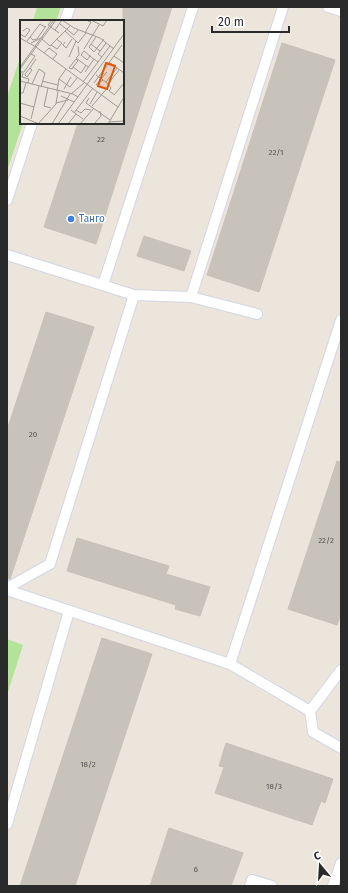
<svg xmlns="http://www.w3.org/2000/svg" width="348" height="893" viewBox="0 0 348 893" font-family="'Fira Sans',sans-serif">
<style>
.green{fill:#b3e399}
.building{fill:#c7c3bb;stroke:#c8c1b6}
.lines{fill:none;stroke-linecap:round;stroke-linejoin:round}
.lane-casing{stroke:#d2d5e3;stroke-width:12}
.lane{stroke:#fff;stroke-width:10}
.shop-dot{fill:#3f7fe0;stroke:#fff;stroke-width:1.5}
.labels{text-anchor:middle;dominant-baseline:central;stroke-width:3;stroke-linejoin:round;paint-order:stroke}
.number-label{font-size:8px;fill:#51504e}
.shop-label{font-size:10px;fill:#366cbe;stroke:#fff;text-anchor:start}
.inset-road{fill:none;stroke:#9e9a95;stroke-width:1}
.view{fill:#de570e;fill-opacity:0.15;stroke:#de570e;stroke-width:2}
.inset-edge{fill:none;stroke:#2a2a2a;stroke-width:2}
</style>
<rect width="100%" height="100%" fill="#ece5dc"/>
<path class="green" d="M 37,7 L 61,7 L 56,21 L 33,21 Z
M 21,55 L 21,123 L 23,123 L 7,171 L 7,97 Z
M 7,639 L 23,645 L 7,695 Z"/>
<path class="building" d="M 123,7 L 172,7 L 96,244 L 44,227 L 78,123 L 123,123 Z
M 282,43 L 335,60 L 259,292 L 207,275 Z
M 144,236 L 191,251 L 184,271 L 137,256 Z
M 46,312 L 94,327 L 10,579 L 7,578 L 7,430 Z
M 337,461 L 341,462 L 341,614 L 337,625 L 288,609 Z
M 77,538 L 169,566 L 166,574 L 210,587 L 200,616 L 175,609 L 176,605 L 67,571 Z
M 102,638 L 152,654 L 75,886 L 20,886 Z
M 226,743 L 333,779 L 325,803 L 321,801 L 312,825 L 215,793 L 224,767 L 219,766 Z
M 169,828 L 243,853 L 231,886 L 150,886 Z"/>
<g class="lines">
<g class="lane-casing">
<path id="lane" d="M 328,7 L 341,11
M 65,21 L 70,7
M 7,200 L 32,123
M 7,255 L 134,295 L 191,297 L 257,314
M 103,285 L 193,7
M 191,297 L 283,7
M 7,588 L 50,564 L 134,295
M 7,590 L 230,664 L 310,711
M 230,664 L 341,320
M 341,670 L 310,711 L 313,732 L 341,748
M 7,824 L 69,611
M 250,886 L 252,880 L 272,886
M 333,886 L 341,863"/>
</g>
<use href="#lane" class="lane"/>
</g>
<circle class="shop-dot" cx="71" cy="219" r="4"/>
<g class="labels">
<g class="number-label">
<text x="101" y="139">22</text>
<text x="276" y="152">22/1</text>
<text x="33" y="434">20</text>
<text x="326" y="540">22/2</text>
<text x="88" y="764">18/2</text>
<text x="274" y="786">18/3</text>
<text x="196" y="869">6</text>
</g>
<g class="shop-label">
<text x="79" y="219">Танго</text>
</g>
</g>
<g transform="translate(20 20)">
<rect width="104" height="104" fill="#ece5dc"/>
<path class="inset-road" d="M 32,0 L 28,5 L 39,13M 42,0 L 54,8 L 80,18 L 94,29M 71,0 L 83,6 L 87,0M 40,4 L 54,15 L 58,10M 35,10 L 42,0M 45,11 L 56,21M 65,13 L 71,2 L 68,1M 0,14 L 5,17 L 10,10 L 7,8 L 3,11M 10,17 L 13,20 L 17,19 L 26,6M 76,17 L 71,24 L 80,31M 0,18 L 16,27 L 98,87M 22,19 L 30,26 L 50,6M 7,21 L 20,4 L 25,7M 45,22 L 43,25 L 46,28 L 52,19M 11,23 L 23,17M 71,24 L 69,27 L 74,32 L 84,19M 31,25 L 37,29 L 42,23 L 36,19M 58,26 L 59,35 L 56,38 L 68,47M 64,29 L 79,5M 24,33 L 29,28 L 37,34 L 33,39M 70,35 L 70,36 L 67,40 L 61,35 L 64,31 L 70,36 L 71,37 L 78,42M 94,36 L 104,43M 49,37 L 56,21 L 58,23 L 66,13M 82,37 L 78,34 L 86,23M 89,42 L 104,53M 0,47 L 34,0M 53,47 L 58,41 L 56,39 L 49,48 L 52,49 L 53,47 L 61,53 L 66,45M 10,48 L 12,50 L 7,57 L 5,55 L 5,54 L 10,48 L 16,39M 0,49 L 36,0M 0,52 L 4,52 L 15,36 L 11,34M 65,52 L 74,39M 3,53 L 2,57 L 9,59 L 8,63M 76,55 L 86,62 L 91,68 L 89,71 L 95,75M 39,59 L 46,49M 83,60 L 76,65 L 87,52M 0,61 L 53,74 L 58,77M 22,61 L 38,65M 63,62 L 90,26M 86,62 L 97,48M 74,63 L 102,25M 12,64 L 19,49 L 25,53 L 21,67M 88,64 L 99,50M 28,68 L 24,86 L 31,88M 44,69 L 51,57M 37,71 L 39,59 L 50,67 L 57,58M 0,73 L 3,73 L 6,63M 51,74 L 64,63M 95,74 L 104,63M 41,76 L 54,82M 69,78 L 66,83 L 90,100M 0,83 L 14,87M 36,83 L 48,80M 70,84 L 77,72M 72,86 L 89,66M 51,90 L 63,99M 56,90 L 61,93 L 65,89 L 71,90M 54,93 L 73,68M 0,96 L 19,104M 11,99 L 19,66M 89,102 L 104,101M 75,103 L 81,96 L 80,91M 18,104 L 36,84 L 38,71M 32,104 L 50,74M 38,104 L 104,14M 48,104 L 56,94M 60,104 L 74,88M 88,104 L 104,77"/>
<path class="view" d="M 86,43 L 95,46 L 87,69 L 78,66 Z"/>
<rect width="104" height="104" class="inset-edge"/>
</g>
<rect width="348" height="893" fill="none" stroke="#2a2a2a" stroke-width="16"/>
<g transform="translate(320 865) rotate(342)" stroke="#ffffff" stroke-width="3" paint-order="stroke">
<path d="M0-3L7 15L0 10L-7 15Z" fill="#2a2a2a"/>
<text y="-6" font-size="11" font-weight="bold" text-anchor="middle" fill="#2a2a2a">С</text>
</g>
<path d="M212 26v6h77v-6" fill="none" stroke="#2a2a2a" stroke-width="2"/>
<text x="218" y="26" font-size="12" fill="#2a2a2a" stroke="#ffffff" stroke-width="3" paint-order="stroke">20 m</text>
</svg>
